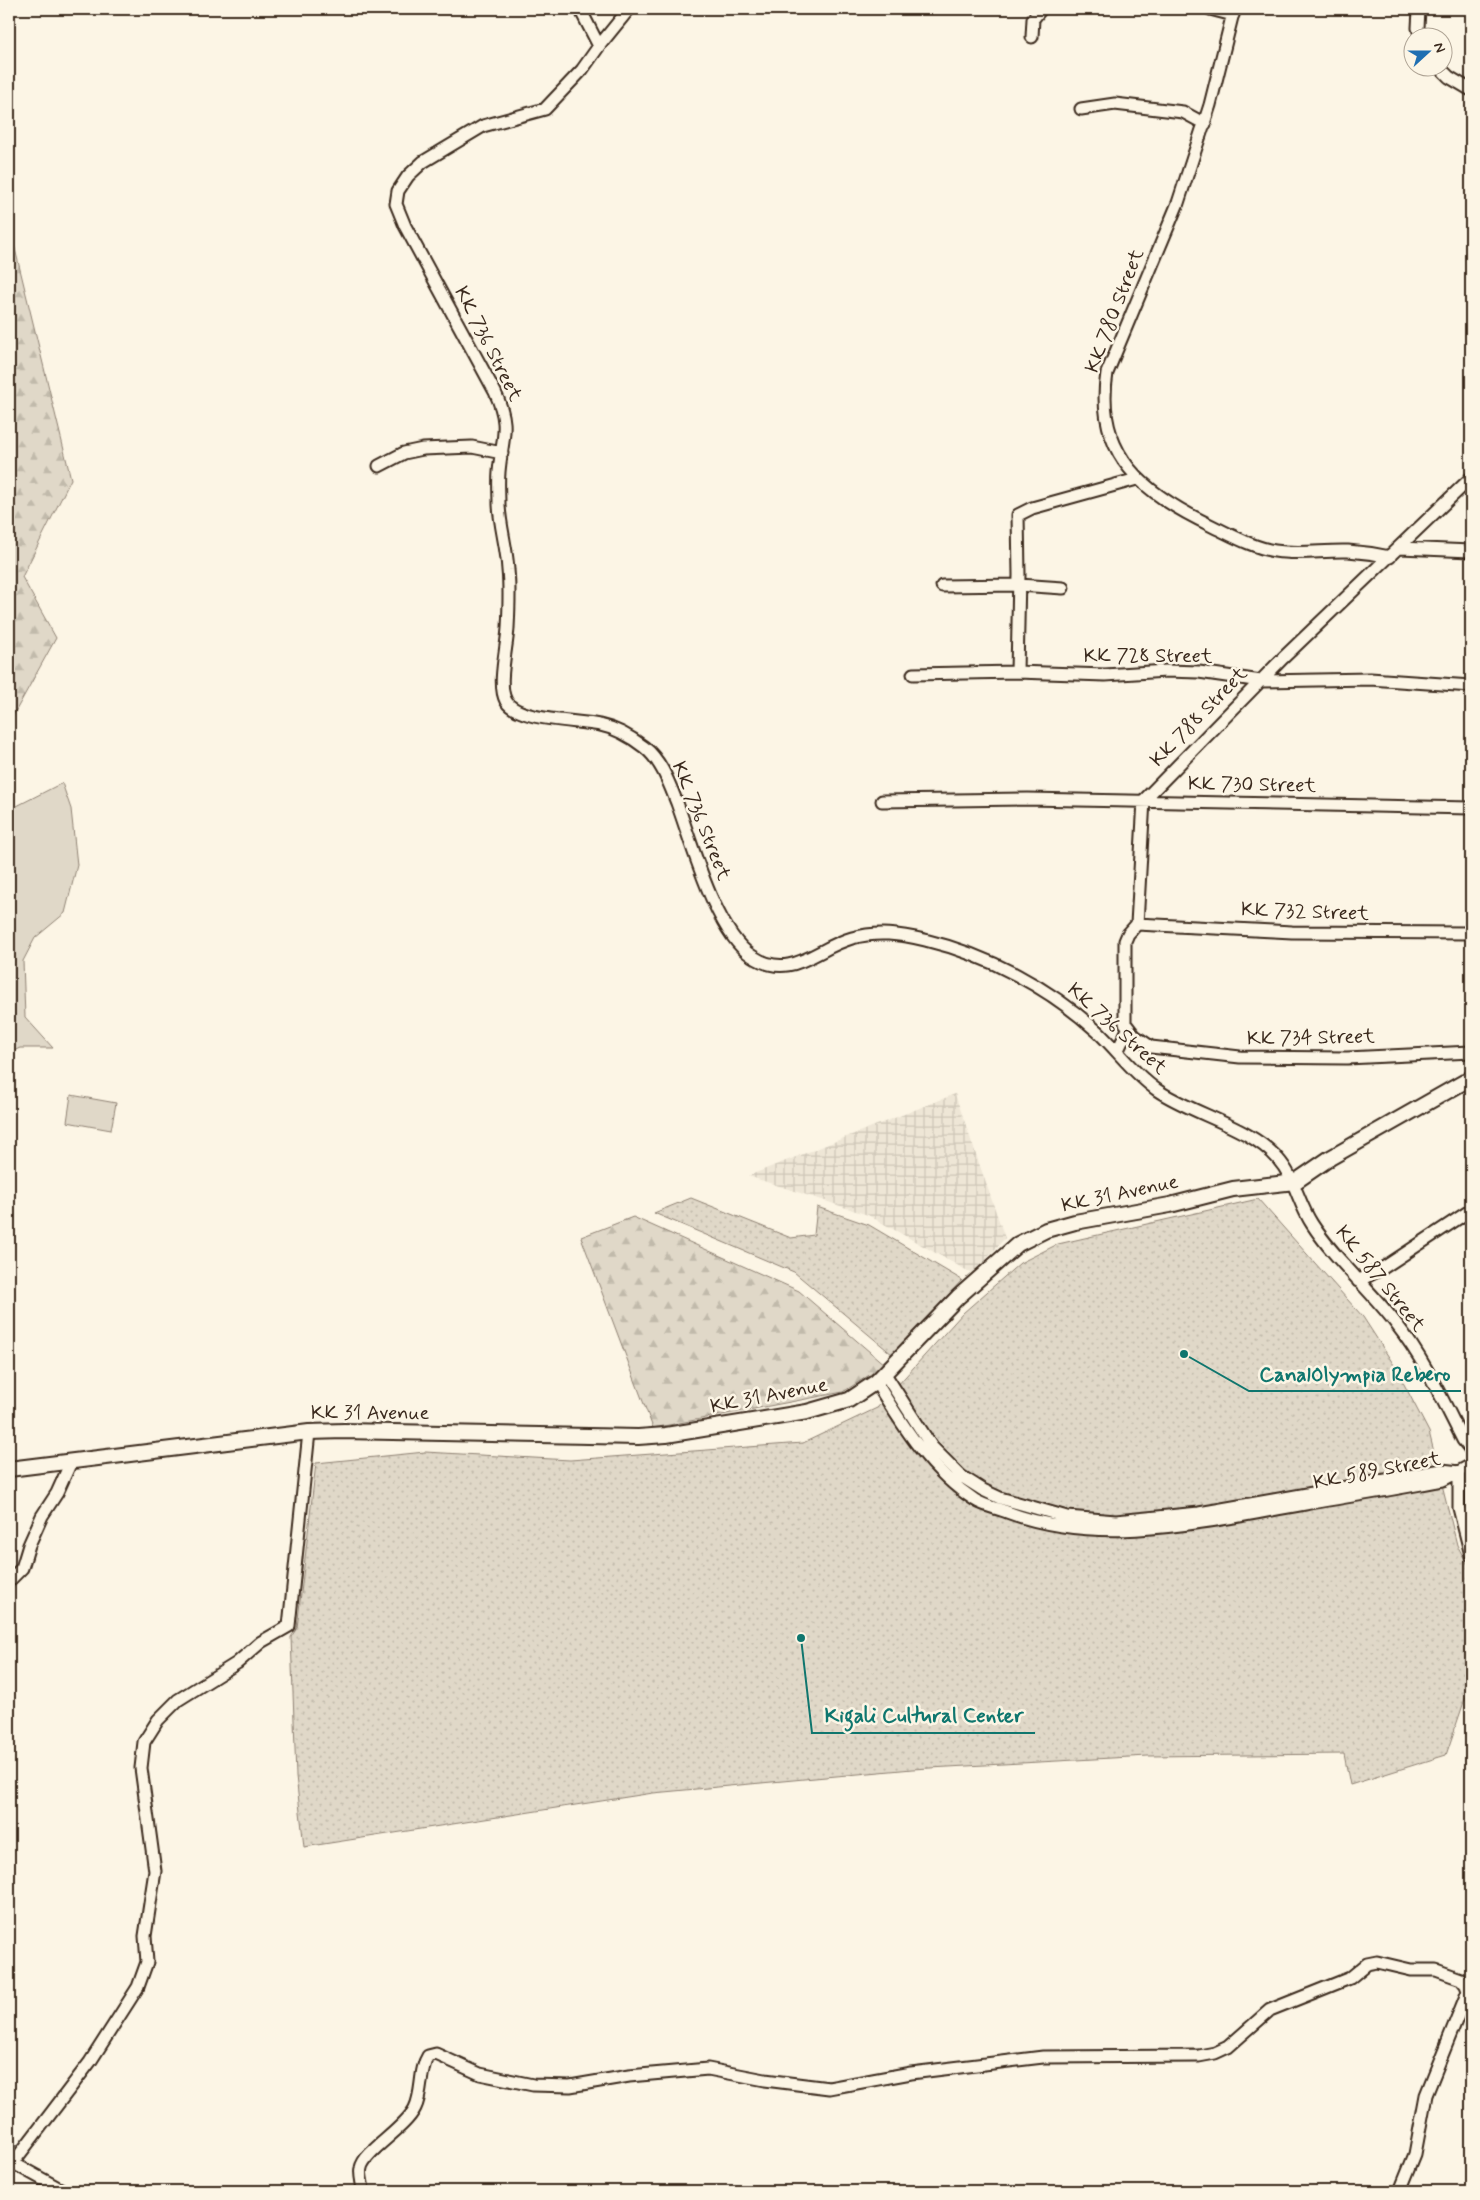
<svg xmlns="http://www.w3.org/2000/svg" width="1480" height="2200" viewBox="0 0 1480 2200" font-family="Mynerve,sans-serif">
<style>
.industrial{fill:url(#industrial-grid)}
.green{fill:#e0d8c8;stroke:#8e8173}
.forest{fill:url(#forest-firs);stroke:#8e8173}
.park{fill:url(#park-dots);stroke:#8e8173}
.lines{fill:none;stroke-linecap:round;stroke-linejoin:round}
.minor-casing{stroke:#3b2a1e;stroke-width:15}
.major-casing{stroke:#3b2a1e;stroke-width:18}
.minor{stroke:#fcf5e5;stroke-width:11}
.major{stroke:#fcf5e5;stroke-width:14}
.labels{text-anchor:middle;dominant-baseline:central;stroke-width:5;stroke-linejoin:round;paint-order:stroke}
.street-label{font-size:20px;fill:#3b2a1e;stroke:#fcf5e5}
.leader{fill:none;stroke:#0f766e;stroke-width:2}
.callout-dot{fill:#0f766e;stroke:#fcf5e5;stroke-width:2}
.callout-label{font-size:21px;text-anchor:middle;font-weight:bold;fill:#0f766e;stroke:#fcf5e5;stroke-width:5;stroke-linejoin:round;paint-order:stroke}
</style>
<defs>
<pattern id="industrial-grid" width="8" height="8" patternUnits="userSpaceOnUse" patternTransform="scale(1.25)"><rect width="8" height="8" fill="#eee6d6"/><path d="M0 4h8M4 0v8" fill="none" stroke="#cdc5b7"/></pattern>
<pattern id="forest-firs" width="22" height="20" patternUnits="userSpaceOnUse" patternTransform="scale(1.25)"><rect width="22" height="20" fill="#e0d8c8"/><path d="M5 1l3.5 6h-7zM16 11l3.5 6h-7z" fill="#c1baab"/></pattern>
<pattern id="park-dots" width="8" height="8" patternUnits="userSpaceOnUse" patternTransform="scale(1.25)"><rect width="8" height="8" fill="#e0d8c8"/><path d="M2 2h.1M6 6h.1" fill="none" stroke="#c1baab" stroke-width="1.8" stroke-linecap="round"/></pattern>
</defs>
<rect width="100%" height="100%" fill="#fcf5e5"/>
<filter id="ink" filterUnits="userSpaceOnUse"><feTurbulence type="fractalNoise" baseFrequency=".02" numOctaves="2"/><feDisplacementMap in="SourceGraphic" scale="10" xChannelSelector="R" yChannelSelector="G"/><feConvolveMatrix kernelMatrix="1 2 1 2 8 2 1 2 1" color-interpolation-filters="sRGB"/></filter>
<g filter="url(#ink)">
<path class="industrial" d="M 955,1094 L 1005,1238 L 973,1274 L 868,1215 L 748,1176 Z"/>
<path class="green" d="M 62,783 L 71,809 L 77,865 L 65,913 L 35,938 L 23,961 L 25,1017 L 53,1048 L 20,1048 L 9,1053 L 9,810 Z
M 71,1095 L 116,1103 L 111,1130 L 67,1122 Z"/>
<path class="forest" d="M 9,224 L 71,479 L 22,577 L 56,638 L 9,723 Z
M 633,1217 L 799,1291 L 885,1365 L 843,1392 L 653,1428 L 581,1237 Z"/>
<path class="park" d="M 691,1198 L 791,1238 L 814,1235 L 817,1207 L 869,1225 L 962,1280 L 893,1355 L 794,1272 L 654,1213 Z
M 1258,1199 L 1363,1317 L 1394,1365 L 1429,1432 L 1457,1545 L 1471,1571 L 1471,1691 L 1467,1693 L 1446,1755 L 1350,1785 L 1344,1754 L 1148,1756 L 912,1769 L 653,1793 L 304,1847 L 296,1776 L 291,1637 L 297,1628 L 316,1463 L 425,1452 L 570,1460 L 803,1443 L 877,1408 L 963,1313 L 1020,1263 L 1058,1244 Z"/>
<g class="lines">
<g class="minor-casing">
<path id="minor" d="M 580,9 L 599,46 L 582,70 L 545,109 L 483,126 L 423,162 L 408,176 L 398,191 L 396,204 L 405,226 L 495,392 C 511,427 502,437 499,472 C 498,483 499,494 499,505 C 500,527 507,548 508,570 C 510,589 509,609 508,628 C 507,648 497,685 506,701 C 517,721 577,720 600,725 C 615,728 631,737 644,747 C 661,760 669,783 677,803 C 692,844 716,933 752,956 C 791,982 816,948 852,938 C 877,931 900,934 925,940 C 988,955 1050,988 1098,1032 C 1118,1051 1134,1074 1157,1090 C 1192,1114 1251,1127 1278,1159 C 1295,1178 1298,1203 1312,1224 C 1336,1261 1371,1290 1397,1325 C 1424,1359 1443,1401 1463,1440 L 1471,1450
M 1210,9 L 1233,15
M 1234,9 L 1210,105 L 1178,203 L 1107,373 C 1094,456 1145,494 1212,526 C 1231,535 1254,548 1275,551 C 1300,555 1324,550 1348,551 C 1362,552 1376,554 1390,557
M 1419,9 L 1418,28 L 1421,38
M 1032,37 L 1033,19 L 1041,9
M 599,46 L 629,9
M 1440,68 L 1449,77 L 1471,90
M 1081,109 L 1115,104 L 1183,112 L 1205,124
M 379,466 L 404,453 L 423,449 L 472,447 L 502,453
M 1471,478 L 1283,658 L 1144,800 L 1137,924 L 1128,934 L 1125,941 L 1125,1023 L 1135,1036 L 1151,1047 L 1240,1057 L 1347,1058 L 1471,1052
M 1400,548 L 1471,551
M 942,586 L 1019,585 L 1063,588
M 1017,672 L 1019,575 L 1018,515 L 1032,508 L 1137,479
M 913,674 L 1017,672 L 1105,675 L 1166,671 L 1199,672 L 1261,681 L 1370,679 L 1471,686
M 882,801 L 1028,799 L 1471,808
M 1137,924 L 1292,932 L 1471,933
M 1117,1052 L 1128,1029
M 1358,1281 L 1383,1268 L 1471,1210
M 885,1374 L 932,1447 L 961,1476 L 983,1490 L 1000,1498 L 1067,1517 L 1116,1521 L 1199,1513 L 1442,1470 L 1459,1472
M 876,1382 C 903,1426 930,1471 975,1500 C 984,1506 996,1508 1007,1512 C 1103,1548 1207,1521 1305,1504 C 1351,1496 1397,1489 1443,1480 L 1471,1465
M 1459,1472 L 1459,1508 L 1471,1555
M 9,1581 L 22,1568 L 29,1545 L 42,1516 L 57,1493 L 71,1462
M 13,2163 L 90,2062 L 138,1987 L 147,1962 L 145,1936 L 155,1871 L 141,1768 L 144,1742 L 158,1720 L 178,1700 L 237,1663 L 261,1642 L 289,1626 L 309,1432
M 9,2164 L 13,2163 L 64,2191
M 363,2191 C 363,2185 359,2174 361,2168 C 364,2151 405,2129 415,2108 C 423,2092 419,2070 428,2056 L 436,2054 L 480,2074 L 533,2085 L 570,2086 L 629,2076 L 708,2069 L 765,2080 L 829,2088 L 911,2073 L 1043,2057 L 1199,2056 L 1215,2053 L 1228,2047 L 1270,2010 L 1350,1978 L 1367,1964 L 1377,1962 L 1411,1970 L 1436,1970 L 1461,1979 L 1466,1985 L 1468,1991 L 1426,2095 L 1415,2154 L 1400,2191"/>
</g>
<g class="major-casing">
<path id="major" d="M 9,1469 L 309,1432 L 344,1431 L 638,1437 L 666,1435 L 807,1412 L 849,1400 L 876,1382 L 958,1297 L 1018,1244 L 1046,1230 L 1075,1222 L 1170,1205 L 1233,1189 L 1295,1182 L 1330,1158 L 1471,1078"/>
</g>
<use href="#minor" class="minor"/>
<use href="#major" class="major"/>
</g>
</g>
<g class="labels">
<g class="street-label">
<text transform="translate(1115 311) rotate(-69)">KK 780 Street</text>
<text transform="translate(488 344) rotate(63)">KK 736 Street</text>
<text x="1148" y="656">KK 728 Street</text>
<text transform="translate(1199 717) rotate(-46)">KK 788 Street</text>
<text transform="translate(1252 785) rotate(1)">KK 730 Street</text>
<text transform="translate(701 821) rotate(68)">KK 736 Street</text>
<text transform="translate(1305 912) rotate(2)">KK 732 Street</text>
<text transform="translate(1117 1029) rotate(42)">KK 736 Street</text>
<text transform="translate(1311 1038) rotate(-1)">KK 734 Street</text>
<text transform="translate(1120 1194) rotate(-12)">KK 31 Avenue</text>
<text transform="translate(1380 1279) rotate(51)">KK 587 Street</text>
<text transform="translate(769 1396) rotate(-11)">KK 31 Avenue</text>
<text x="370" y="1413">KK 31 Avenue</text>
<text transform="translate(1377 1471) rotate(-11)">KK 589 Street</text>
</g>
</g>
<path class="leader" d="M1184 1354L1249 1391H1461M801 1638L812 1733H1035"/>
<g class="callout-dot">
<circle cx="1184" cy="1354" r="5"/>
<circle cx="801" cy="1638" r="5"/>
</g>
<g class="callout-label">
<text x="1355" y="1381">CanalOlympia Rebero</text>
<text x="924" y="1722">Kigali Cultural Center</text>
</g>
<rect width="1480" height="2200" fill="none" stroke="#fcf5e5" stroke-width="30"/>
<rect x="15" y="15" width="1450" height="2170" fill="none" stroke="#3b2a1e" stroke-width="2" filter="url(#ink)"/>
<g transform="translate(1428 52) rotate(69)"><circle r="24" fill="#fcf5e5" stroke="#afa495"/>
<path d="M0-4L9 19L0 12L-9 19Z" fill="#1f6fb2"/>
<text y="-8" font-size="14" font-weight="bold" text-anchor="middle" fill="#3b2a1e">N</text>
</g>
</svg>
